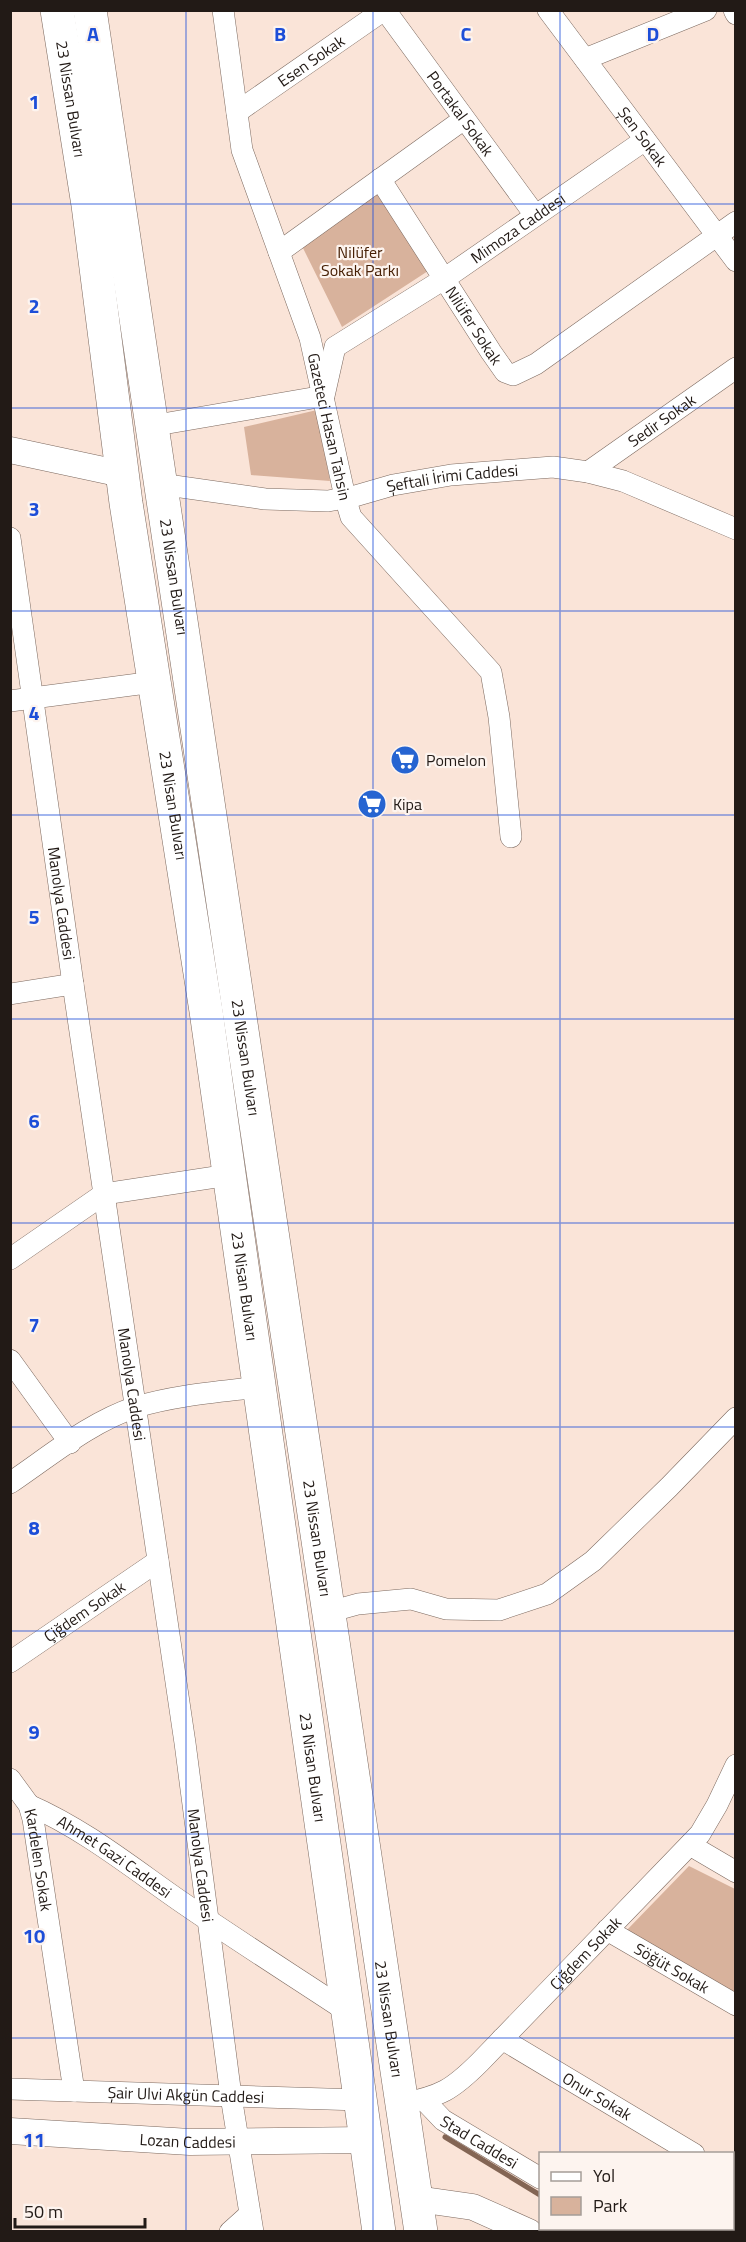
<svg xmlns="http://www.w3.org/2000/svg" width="746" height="2242" viewBox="0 0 746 2242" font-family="'Titillium Web',sans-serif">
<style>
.green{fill:#d8b29c}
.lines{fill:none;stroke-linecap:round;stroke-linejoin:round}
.stream{stroke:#836554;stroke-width:5}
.minor-casing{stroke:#7c695f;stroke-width:22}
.tertiary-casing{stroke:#7c695f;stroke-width:27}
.trunk-casing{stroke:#7c695f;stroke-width:34}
.minor{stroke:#fff;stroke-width:21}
.tertiary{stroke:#fff;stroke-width:26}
.trunk{stroke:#fff;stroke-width:33}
.grid{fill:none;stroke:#1d4ed8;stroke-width:1.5;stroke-opacity:0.55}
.labels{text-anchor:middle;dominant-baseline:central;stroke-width:4.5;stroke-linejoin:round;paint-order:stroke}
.street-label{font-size:16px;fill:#221a16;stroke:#fdf4ef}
.park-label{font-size:16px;fill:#472005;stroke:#fdf4ef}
.poi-label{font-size:16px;fill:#221a16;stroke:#fdf4ef;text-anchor:start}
.grid-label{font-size:20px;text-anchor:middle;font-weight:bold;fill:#1d4ed8;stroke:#fdf4ef;stroke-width:4.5;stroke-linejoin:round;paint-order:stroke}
</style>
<rect width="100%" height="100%" fill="#fae4d8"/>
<path class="green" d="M 377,192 L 428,271 L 342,327 L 302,246 Z
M 317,410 L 330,481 L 251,475 L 244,427 Z
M 689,1866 L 735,1889 L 735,1995 L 625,1932 Z"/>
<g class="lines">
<path class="stream" d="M 445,2137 L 540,2195
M 595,2228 L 600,2232"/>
<g class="minor-casing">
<g id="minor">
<path id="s1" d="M 223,10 L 242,150 L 310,338 L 345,497 L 351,517 L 491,672 L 499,717 L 511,837"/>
<path id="s2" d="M 385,10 L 535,215"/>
<path id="s3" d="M 548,10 L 736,261"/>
<path d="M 734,10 L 736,14"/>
<path d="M 585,59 L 706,10"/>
<path id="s4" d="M 237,112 L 384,10"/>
<path id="s5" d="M 380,179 L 491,352 L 505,372 L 513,375 L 536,364 L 736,222"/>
<path d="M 279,252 L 464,119"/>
<path id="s6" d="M 151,426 L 324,396 L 335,347 L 444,279 L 645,140"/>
<path id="s7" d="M 588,472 L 736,368"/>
<path id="s8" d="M 160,484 L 265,499 L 328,501 L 355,496 L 393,485 L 451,475 L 553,467 L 588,472 L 623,481 L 736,529"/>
<path id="s9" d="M 10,538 L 73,984 L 185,1743 L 231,2096 L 253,2232"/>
<path d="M 10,701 L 154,682"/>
<path d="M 10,994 L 73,984"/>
<path d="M 10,1259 L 104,1194 L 229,1175"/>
<path d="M 10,1360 L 70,1443"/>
<path d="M 10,1483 C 50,1456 90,1422 136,1407 C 176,1395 218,1392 259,1387"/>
<path d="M 329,1612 L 358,1604 L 411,1599 L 446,1609 L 499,1610 L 547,1594 L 593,1561 L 669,1487 L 736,1418"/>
<path id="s10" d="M 10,1662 L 158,1561"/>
<path id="s11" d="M 10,1779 L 29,1805 L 33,1819 L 74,2091"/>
<path id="s12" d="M 29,1805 C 84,1829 131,1867 180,1901 C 235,1939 292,1975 348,2012"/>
<path d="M 690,1845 L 736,1872"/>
<path id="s13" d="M 607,1930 L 736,2005"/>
<path id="s14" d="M 502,2039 L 694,2154"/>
<path id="s15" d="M 10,2089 L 360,2100"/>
<path id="s16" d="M 424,2100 L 443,2120 L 540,2178"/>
<path id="s17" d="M 402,2104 C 441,2096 452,2090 480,2062 L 700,1834 L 717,1805 L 736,1765"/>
<path d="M 732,2176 L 736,2178"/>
<path d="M 625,2228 L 630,2232"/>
<path d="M 230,2232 L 250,2214"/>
</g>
</g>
<g class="tertiary-casing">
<g id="tertiary">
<path d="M 10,450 L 122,474"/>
<path id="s18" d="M 10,2131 L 190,2142 L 366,2140"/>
<path d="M 417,2199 L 473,2207 L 529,2232"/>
</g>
</g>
<g class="trunk-casing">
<g id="trunk">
<path id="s19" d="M 57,10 L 88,205 L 126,503 L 206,1011 L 379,2232"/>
<path id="s20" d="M 90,10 L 421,2232"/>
</g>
</g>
<use href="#minor" class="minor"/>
<use href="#tertiary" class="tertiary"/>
<use href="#trunk" class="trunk"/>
</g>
<path class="grid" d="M 186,10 L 186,2232M 373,10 L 373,2232M 560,10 L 560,2154M 10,204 L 736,204M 10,408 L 736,408M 10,611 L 736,611M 10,815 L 736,815M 10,1019 L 736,1019M 10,1223 L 736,1223M 10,1427 L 736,1427M 10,1631 L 736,1631M 10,1834 L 736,1834M 10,2038 L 736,2038M 560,2228 L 560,2232"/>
<defs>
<g id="supermarket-disc" transform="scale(1.5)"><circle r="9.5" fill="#2664d1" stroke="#fdf4ef"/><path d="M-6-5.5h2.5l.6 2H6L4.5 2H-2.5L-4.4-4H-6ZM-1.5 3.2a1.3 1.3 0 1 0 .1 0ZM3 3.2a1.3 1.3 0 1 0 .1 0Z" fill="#fff"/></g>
</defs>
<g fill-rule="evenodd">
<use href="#supermarket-disc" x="405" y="760"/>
<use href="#supermarket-disc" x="372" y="804"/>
</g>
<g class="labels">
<g class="street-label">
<text stroke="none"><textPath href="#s4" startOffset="90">Esen Sokak</textPath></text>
<text stroke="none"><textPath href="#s19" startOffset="90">23 Nissan Bulvarı</textPath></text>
<text stroke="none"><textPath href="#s2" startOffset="128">Portakal Sokak</textPath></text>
<text stroke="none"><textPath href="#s3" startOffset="158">Şen Sokak</textPath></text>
<text stroke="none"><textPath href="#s6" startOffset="444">Mimoza Caddesi</textPath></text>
<text stroke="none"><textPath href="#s5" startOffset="174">Nilüfer Sokak</textPath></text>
<text stroke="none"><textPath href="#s7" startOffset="90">Sedir Sokak</textPath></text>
<text stroke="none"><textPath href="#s1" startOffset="432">Gazeteci Hasan Tahsin</textPath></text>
<text stroke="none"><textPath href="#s8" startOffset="296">Şeftali İrimi Caddesi</textPath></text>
<text stroke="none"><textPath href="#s20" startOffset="573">23 Nissan Bulvarı</textPath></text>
<text stroke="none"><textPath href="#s19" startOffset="804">23 Nisan Bulvarı</textPath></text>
<text stroke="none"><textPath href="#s9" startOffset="369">Manolya Caddesi</textPath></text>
<text stroke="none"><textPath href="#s20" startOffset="1059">23 Nissan Bulvarı</textPath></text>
<text stroke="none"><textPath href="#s19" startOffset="1290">23 Nisan Bulvarı</textPath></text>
<text stroke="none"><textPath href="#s9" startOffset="855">Manolya Caddesi</textPath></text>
<text stroke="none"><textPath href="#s20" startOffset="1545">23 Nissan Bulvarı</textPath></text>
<text stroke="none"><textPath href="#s10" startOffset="90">Çiğdem Sokak</textPath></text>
<text stroke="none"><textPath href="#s19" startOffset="1776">23 Nisan Bulvarı</textPath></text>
<text stroke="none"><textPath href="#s12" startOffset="100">Ahmet Gazi Caddesi</textPath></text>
<text stroke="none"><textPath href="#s11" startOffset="88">Kardelen Sokak</textPath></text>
<text stroke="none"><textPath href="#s9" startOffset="1341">Manolya Caddesi</textPath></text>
<text stroke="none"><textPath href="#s17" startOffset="242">Çiğdem Sokak</textPath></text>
<text stroke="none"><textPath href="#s13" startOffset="75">Söğüt Sokak</textPath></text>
<text stroke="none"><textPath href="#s20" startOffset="2031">23 Nissan Bulvarı</textPath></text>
<text stroke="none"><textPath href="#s15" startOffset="176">Şair Ulvi Akgün Caddesi</textPath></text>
<text stroke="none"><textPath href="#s14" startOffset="111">Onur Sokak</textPath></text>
<text stroke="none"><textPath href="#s18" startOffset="178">Lozan Caddesi</textPath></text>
<text stroke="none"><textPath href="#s16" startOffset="70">Stad Caddesi</textPath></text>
</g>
<g class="park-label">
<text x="360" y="252">Nilüfer<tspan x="360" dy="18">Sokak Parkı</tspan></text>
</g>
<g class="poi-label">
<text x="426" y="760">Pomelon</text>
<text x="393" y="804">Kipa</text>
</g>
</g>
<g class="grid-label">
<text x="93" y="41">A</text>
<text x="280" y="41">B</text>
<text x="466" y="41">C</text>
<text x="653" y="41">D</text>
<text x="34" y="109">1</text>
<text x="34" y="313">2</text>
<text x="34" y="516">3</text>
<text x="34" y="720">4</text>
<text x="34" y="924">5</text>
<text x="34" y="1128">6</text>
<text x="34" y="1332">7</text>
<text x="34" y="1535">8</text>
<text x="34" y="1739">9</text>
<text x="34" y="1943">10</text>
<text x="34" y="2147">11</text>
</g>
<rect width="746" height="2242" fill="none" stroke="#221a16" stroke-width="24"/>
<rect x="539" y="2152" width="195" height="78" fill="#fdf4ef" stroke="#a59d98" stroke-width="1.5"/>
<rect x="551" y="2172" width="30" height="9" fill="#ffffff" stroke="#a59d98" stroke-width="1.5"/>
<text x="593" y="2182" font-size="18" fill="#221a16">Yol</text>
<rect x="551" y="2197" width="30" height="18" fill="#d8b29c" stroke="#a59d98" stroke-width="1.5"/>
<text x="593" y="2212" font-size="18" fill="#221a16">Park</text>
<path d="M15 2218v9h130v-9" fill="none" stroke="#221a16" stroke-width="3"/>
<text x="24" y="2218" font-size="18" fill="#221a16" stroke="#fdf4ef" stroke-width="4.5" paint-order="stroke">50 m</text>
</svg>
